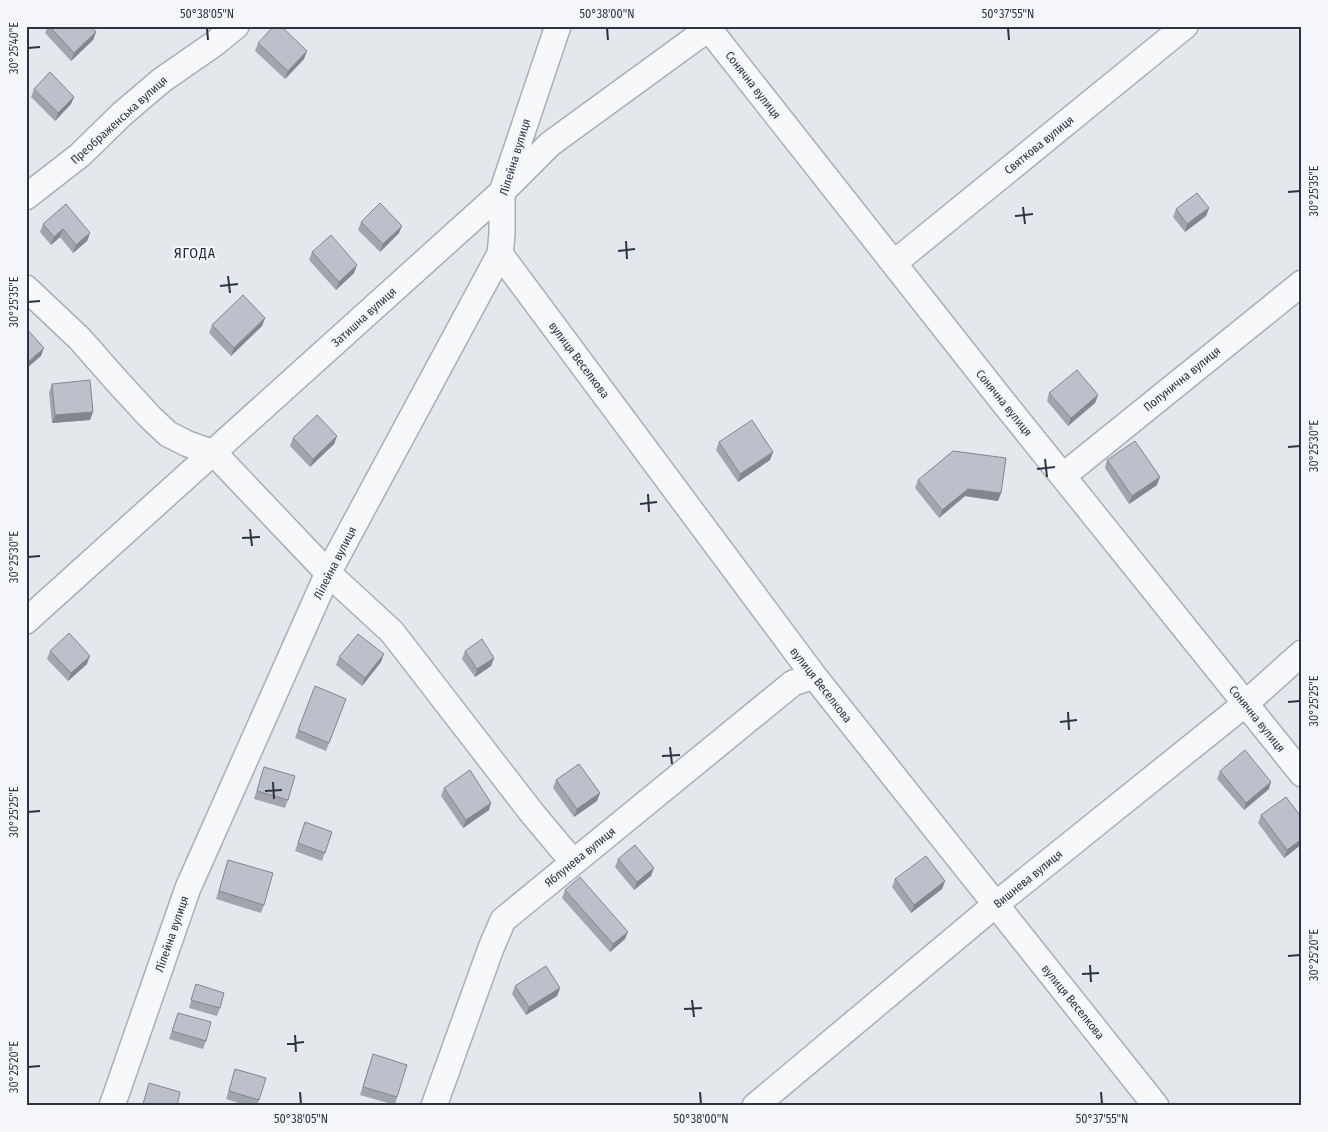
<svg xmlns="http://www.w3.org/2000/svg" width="1328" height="1132" viewBox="0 0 1328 1132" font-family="'Fira Sans Condensed',sans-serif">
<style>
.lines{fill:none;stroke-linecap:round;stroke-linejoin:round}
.minor-casing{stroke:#a9aeb7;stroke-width:28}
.minor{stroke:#f7f8fa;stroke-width:25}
.wall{fill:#a1a5ae}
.shaded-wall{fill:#83868d}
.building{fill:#bbc0ca;stroke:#83868d}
.ticks{fill:none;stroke:#2b3445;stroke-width:2}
.labels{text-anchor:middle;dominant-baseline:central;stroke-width:4.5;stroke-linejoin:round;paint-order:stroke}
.street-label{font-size:12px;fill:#2b3445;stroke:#f4f6f9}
.neighbourhood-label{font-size:14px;letter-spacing:1px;fill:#1d2536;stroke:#f4f6f9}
.neatline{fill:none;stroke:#2b3445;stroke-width:2}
.ticks-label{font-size:12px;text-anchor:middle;fill:#2b3445}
</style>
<rect width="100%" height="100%" fill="#e4e7ec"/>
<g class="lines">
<g class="minor-casing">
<path id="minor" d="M 709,29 L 1000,398 L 1302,774
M 26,197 L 80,155 L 122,114 L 162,80 L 214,44 L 236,26
M 500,254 L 814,676 L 1156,1106
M 894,263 L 1185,26
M 26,288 L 80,339 L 116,380 L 150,417 L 168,434 L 188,444 L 214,453 L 328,573 L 392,632 L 532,813 L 573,862
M 1063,476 L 1302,283
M 26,621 L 502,192 L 550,144 L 712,26
M 112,1106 L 188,888 L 328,573 L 500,254 L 502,234 L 502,192 L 558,26
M 434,1106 L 491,948 L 503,920 L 793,683 L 814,676
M 755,1106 L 995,905 L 1245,704 L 1302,653"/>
</g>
<use href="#minor" class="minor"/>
</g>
<path class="wall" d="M 48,26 L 91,26 L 96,32 L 93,40 L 71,61 L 45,33 Z
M 258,43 L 304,59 L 285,79 L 255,51 Z
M 34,89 L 74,97 L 71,104 L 55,121 L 31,97 Z
M 1209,208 L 1206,216 L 1185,232 L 1173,217 L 1176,209 Z
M 361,222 L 399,233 L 380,252 L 358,230 Z
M 43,224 L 90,233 L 87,241 L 73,253 L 60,237 L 51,245 L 40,232 Z
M 312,252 L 354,273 L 336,290 L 309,260 Z
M 265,318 L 262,326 L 231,356 L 209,333 L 212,325 Z
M 52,384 L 93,412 L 90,420 L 52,423 L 49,392 Z
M 1049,393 L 1098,395 L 1095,403 L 1068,426 L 1047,401 Z
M 337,436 L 334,444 L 310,467 L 290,446 L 293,438 Z
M 719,442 L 773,452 L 770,460 L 738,482 L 716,450 Z
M 1107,460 L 1157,485 L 1129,504 L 1105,468 Z
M 918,480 L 1001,493 L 998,501 L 965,496 L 939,518 L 915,488 Z
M 50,651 L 87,664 L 68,681 L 47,659 Z
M 465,651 L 494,658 L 491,666 L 475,677 L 462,659 Z
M 339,657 L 381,662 L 362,686 L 336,665 Z
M 346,699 L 326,751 L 295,738 L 298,730 Z
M 264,767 L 288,800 L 285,808 L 254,799 Z
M 1220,771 L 1269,789 L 1244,810 L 1217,779 Z
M 556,780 L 600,793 L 597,801 L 574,817 L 553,788 Z
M 444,788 L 489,810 L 463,828 L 441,796 Z
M 1261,815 L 1302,818 L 1302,844 L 1284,858 L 1258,823 Z
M 305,822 L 332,832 L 322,861 L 295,851 Z
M 618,859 L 651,876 L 634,890 L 615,867 Z
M 228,860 L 264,905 L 261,913 L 216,899 Z
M 895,879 L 945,881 L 942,889 L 911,913 L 892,887 Z
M 565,890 L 625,939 L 610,952 L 562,898 Z
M 196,984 L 220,1008 L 217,1016 L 189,1008 Z
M 515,986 L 560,988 L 557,996 L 526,1015 L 512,994 Z
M 178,1013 L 206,1041 L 203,1049 L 169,1039 Z
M 373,1054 L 397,1097 L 395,1105 L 360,1095 Z
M 235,1069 L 266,1078 L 257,1106 L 248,1106 L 226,1099 Z"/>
<path class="shaded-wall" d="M 96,32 L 93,40 L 71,61 L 74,53 Z
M 307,51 L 304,59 L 285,79 L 288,71 Z
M 74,97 L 71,104 L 55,121 L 58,113 Z
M 1209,208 L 1206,216 L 1185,232 L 1187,224 Z
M 402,226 L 399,233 L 380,252 L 383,244 Z
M 63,229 L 60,237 L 51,245 L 54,237 Z
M 90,233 L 87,241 L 73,253 L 76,245 Z
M 357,265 L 354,273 L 336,290 L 339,282 Z
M 265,318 L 262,326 L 231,356 L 234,348 Z
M 44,348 L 41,356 L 26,369 L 26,364 Z
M 1098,395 L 1095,403 L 1068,426 L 1071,418 Z
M 93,412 L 90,420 L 52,423 L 55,415 Z
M 337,436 L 334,444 L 310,467 L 313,459 Z
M 773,452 L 770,460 L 738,482 L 740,474 Z
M 1160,477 L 1157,485 L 1129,504 L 1132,496 Z
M 968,489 L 1001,493 L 998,501 L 965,496 L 939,518 L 942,510 Z
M 384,654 L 381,662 L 362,686 L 365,678 Z
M 90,656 L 87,664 L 68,681 L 71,673 Z
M 494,658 L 491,666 L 475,677 L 477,669 Z
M 1271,782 L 1269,789 L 1244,810 L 1246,803 Z
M 600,793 L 597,801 L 574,817 L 577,809 Z
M 491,803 L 489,810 L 463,828 L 466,820 Z
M 1302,839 L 1302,844 L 1284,858 L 1287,850 Z
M 654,868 L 651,876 L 634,890 L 637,882 Z
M 945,881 L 942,889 L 911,913 L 914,905 Z
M 628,932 L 625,939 L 610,952 L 613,944 Z
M 560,988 L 557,996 L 526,1015 L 529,1007 Z"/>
<path class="building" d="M 49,26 L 91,26 L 96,32 L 74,53 Z
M 274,26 L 281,26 L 307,51 L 288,71 L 258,43 Z
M 50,72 L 74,97 L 58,113 L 34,89 Z
M 1197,193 L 1209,208 L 1187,224 L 1176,209 Z
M 380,203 L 402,226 L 383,244 L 361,222 Z
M 66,204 L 90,233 L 76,245 L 63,229 L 54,237 L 43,224 Z
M 331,235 L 357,265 L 339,282 L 312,252 Z
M 243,295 L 265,318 L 234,348 L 212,325 Z
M 26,328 L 44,348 L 26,364 Z
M 1077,370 L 1098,395 L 1071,418 L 1049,393 Z
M 90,380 L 93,412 L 55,415 L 52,384 Z
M 317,415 L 337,436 L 313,459 L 293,438 Z
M 752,420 L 773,452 L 740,474 L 719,442 Z
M 1135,441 L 1160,477 L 1132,496 L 1107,460 Z
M 953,451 L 1006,458 L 1001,493 L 968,489 L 942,510 L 918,480 Z
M 69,633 L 90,656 L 71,673 L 50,651 Z
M 358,634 L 384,654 L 365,678 L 339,657 Z
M 482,639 L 494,658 L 477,669 L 465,651 Z
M 315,686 L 346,699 L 329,743 L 298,730 Z
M 1245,750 L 1271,782 L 1246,803 L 1220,771 Z
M 579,764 L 600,793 L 577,809 L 556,780 Z
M 264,767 L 295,776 L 288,800 L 257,791 Z
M 470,770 L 491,803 L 466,820 L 444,788 Z
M 1286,797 L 1302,818 L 1302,839 L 1287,850 L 1261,815 Z
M 305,822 L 332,832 L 325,853 L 298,843 Z
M 635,845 L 654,868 L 637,882 L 618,859 Z
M 926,856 L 945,881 L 914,905 L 895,879 Z
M 228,860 L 273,873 L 264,905 L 219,891 Z
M 580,877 L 628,932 L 613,944 L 565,890 Z
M 546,966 L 560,988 L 529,1007 L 515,986 Z
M 196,984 L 224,993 L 220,1008 L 191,1000 Z
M 178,1013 L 211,1022 L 206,1041 L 172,1031 Z
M 373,1054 L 407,1065 L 397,1097 L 363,1087 Z
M 235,1069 L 266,1078 L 259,1100 L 229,1091 Z
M 149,1083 L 180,1092 L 177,1106 L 148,1106 L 143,1104 Z"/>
<path class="ticks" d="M 207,28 L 208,40M 607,28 L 608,40M 1008,28 L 1009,40M 28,48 L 40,47M 1288,192 L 1300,191M 1023,207 L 1025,224M 1015,216 L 1033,214M 626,241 L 627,259M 618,251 L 635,249M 228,276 L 230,293M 220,286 L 238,284M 28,302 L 40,301M 1288,447 L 1300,446M 1045,459 L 1047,477M 1037,469 L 1055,467M 648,494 L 649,512M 640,504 L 657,502M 250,529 L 252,546M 242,538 L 260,537M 28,557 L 40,556M 1288,702 L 1300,701M 1068,712 L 1069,730M 1060,722 L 1077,720M 670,747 L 672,764M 662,756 L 680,755M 273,782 L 274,799M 265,791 L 282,790M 28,812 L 40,811M 1288,956 L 1300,955M 1090,965 L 1091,982M 1082,974 L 1099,973M 692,1000 L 694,1017M 684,1009 L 702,1008M 295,1035 L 296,1052M 287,1044 L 304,1042M 28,1067 L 40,1066M 300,1092 L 301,1104M 700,1092 L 701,1104M 1101,1092 L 1102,1104"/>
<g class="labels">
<g class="street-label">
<text transform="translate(753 85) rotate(52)">Сонячна вулиця</text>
<text transform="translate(119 120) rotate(-42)">Преображенська вулиця</text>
<text transform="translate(1039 145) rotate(-39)">Святкова вулиця</text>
<text transform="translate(515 157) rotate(-73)">Лілейна вулиця</text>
<text transform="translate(364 317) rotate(-42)">Затишна вулиця</text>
<text transform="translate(579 360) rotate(53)">вулиця Веселкова</text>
<text transform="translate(1182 379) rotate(-39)">Полунична вулиця</text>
<text transform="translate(1004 403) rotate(51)">Сонячна вулиця</text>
<text transform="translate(335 563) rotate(-63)">Лілейна вулиця</text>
<text transform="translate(821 685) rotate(52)">вулиця Веселкова</text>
<text transform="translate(1257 719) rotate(51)">Сонячна вулиця</text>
<text transform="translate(580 857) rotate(-39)">Яблунева вулиця</text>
<text transform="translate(1028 879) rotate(-39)">Вишнева вулиця</text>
<text transform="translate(172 934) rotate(-71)">Лілейна вулиця</text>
<text transform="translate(1073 1002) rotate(51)">вулиця Веселкова</text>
</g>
<g class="neighbourhood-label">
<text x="195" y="253">ЯГОДА</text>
</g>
</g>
<rect width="1328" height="1132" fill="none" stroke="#f4f6f9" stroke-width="55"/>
<rect x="28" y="28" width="1272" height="1076" class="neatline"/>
<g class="ticks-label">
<text x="207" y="18">50°38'05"N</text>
<text x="607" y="18">50°38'00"N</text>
<text x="1008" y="18">50°37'55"N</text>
<text transform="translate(14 48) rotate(-90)" y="4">30°25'40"E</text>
<text transform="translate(1314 191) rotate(-90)" y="4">30°25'35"E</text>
<text transform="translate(14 302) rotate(-90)" y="4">30°25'35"E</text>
<text transform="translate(1314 446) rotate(-90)" y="4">30°25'30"E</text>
<text transform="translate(14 557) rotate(-90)" y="4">30°25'30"E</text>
<text transform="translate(1314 701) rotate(-90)" y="4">30°25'25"E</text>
<text transform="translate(14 812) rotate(-90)" y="4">30°25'25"E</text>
<text transform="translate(1314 955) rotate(-90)" y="4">30°25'20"E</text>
<text transform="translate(14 1067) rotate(-90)" y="4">30°25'20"E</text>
<text x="301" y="1123">50°38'05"N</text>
<text x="701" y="1123">50°38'00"N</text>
<text x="1102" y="1123">50°37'55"N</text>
</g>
</svg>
